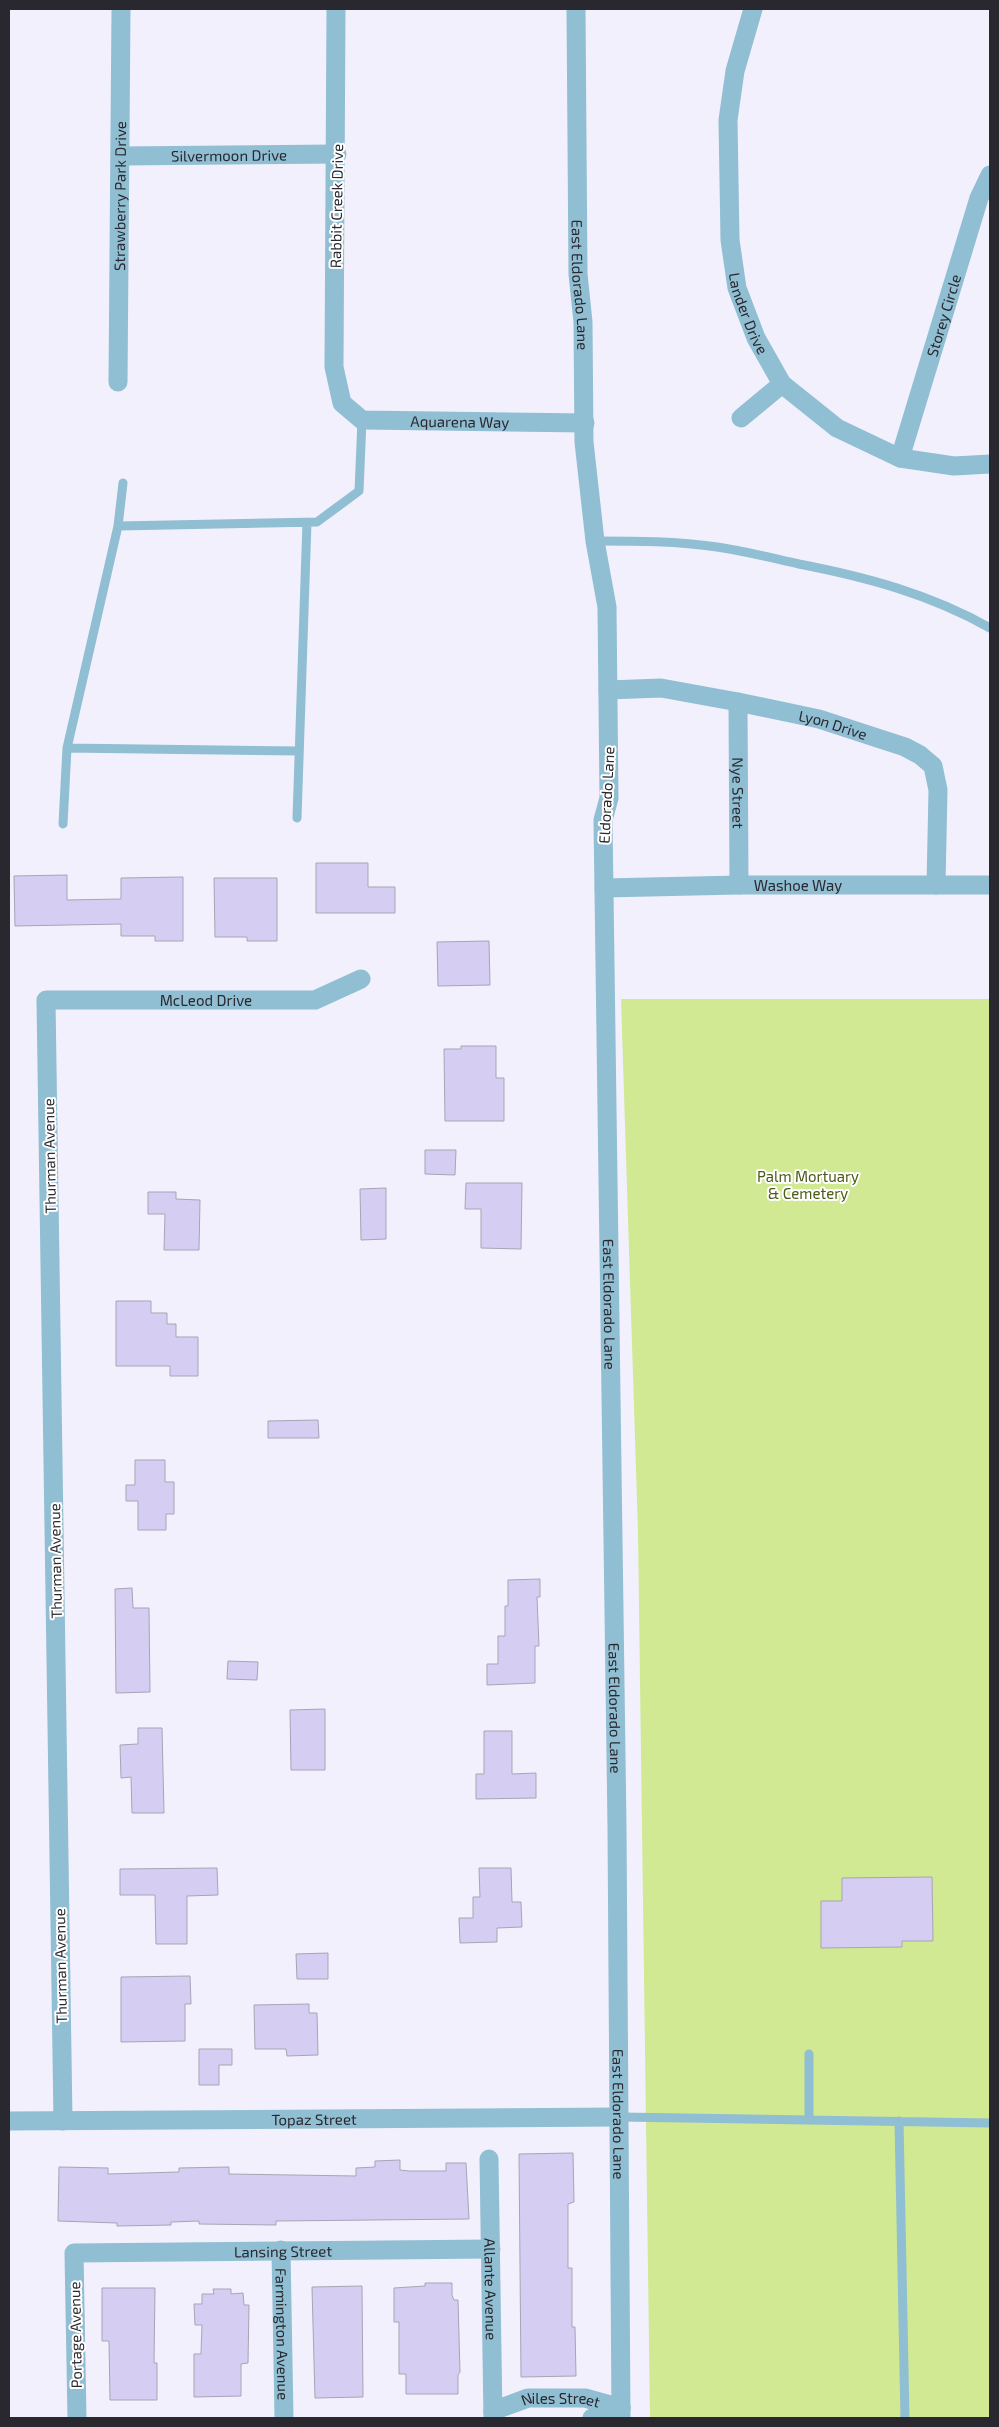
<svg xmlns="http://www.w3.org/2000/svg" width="999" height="2427" viewBox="0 0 999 2427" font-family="'Exo 2',sans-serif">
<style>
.green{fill:#d0e992}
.building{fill:#d5cef2;stroke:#a7a4b6}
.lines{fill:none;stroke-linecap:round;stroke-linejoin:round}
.service{stroke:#90bed2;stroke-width:9}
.minor{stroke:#90bed2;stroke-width:19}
.labels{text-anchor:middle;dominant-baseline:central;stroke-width:4;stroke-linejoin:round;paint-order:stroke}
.street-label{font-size:15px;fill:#29282f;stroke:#fff}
.park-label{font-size:15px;fill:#4b5a16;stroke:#fff}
</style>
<rect width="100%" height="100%" fill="#f2f0fc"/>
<path class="green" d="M 621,999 L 990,999 L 990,2418 L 650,2418 L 638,1532 Z"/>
<path class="building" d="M 316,863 L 368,863 L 368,887 L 395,887 L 395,913 L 316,913 Z
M 67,875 L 67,900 L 121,899 L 121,878 L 183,877 L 183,941 L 155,941 L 155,936 L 121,936 L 121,924 L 15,926 L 14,876 Z
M 214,878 L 277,878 L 277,941 L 247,941 L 247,937 L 215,937 Z
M 489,941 L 490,985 L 438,986 L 437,942 Z
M 461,1046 L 496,1046 L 496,1078 L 504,1078 L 504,1121 L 445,1121 L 444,1049 L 461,1049 Z
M 425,1150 L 456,1150 L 455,1175 L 425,1174 Z
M 466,1183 L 522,1183 L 521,1249 L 481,1248 L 481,1209 L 465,1209 Z
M 386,1188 L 386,1239 L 361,1240 L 360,1189 Z
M 148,1192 L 176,1192 L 176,1199 L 200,1200 L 199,1250 L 164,1250 L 165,1214 L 148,1214 Z
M 116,1301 L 151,1301 L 151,1313 L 167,1313 L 167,1324 L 176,1324 L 176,1337 L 198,1337 L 198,1376 L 170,1376 L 170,1366 L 116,1366 Z
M 318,1420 L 319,1438 L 268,1438 L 268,1421 Z
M 135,1460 L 165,1460 L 165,1482 L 174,1482 L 174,1514 L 166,1514 L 166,1530 L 138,1530 L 138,1501 L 126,1501 L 126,1485 L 135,1485 Z
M 540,1579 L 540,1597 L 537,1597 L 539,1646 L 535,1646 L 535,1683 L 487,1685 L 487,1664 L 498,1664 L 498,1636 L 505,1636 L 505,1606 L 508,1606 L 508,1580 Z
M 132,1588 L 133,1608 L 149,1608 L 150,1692 L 116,1693 L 115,1589 Z
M 228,1661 L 258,1662 L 257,1680 L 227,1679 Z
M 325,1709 L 325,1770 L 291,1770 L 290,1710 Z
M 138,1728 L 162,1728 L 164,1813 L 132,1813 L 131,1777 L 121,1778 L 120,1745 L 138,1744 Z
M 484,1731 L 512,1731 L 512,1774 L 536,1773 L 536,1798 L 476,1799 L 476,1774 L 484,1774 Z
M 217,1868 L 218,1895 L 187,1896 L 187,1944 L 156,1944 L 155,1895 L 120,1895 L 120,1869 Z
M 479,1868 L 511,1868 L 512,1902 L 521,1902 L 522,1927 L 497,1928 L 497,1942 L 460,1943 L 459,1918 L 473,1918 L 473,1897 L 480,1897 Z
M 932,1877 L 933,1941 L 902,1941 L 902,1947 L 821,1948 L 821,1901 L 842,1901 L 842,1878 Z
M 328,1953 L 328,1979 L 297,1979 L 296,1954 Z
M 190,1976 L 191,2004 L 185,2004 L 185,2041 L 121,2042 L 121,1977 Z
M 309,2004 L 309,2013 L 317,2013 L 318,2055 L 287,2056 L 286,2049 L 255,2049 L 254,2005 Z
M 199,2049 L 232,2049 L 232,2065 L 219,2065 L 219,2085 L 199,2085 Z
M 573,2153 L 574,2202 L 568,2204 L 568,2268 L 572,2268 L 572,2327 L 575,2327 L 576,2376 L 521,2377 L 519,2154 Z
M 400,2160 L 400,2170 L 409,2171 L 446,2171 L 446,2163 L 466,2163 L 469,2219 L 276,2221 L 276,2225 L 199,2224 L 199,2221 L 171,2222 L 171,2225 L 117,2226 L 117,2223 L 58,2221 L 59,2167 L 108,2168 L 108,2174 L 179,2172 L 179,2168 L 229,2167 L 229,2174 L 356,2176 L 356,2168 L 375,2167 L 375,2161 Z
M 425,2283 L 452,2283 L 452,2295 L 454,2300 L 458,2300 L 460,2372 L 458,2375 L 458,2394 L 406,2394 L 406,2374 L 399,2374 L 399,2322 L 394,2322 L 394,2288 L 425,2286 Z
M 362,2286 L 363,2397 L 315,2398 L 312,2287 Z
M 102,2288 L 155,2288 L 154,2363 L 157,2363 L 157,2400 L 110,2400 L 109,2341 L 102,2341 Z
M 213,2289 L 231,2289 L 231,2294 L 243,2293 L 244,2305 L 249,2305 L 248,2363 L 241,2364 L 241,2396 L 194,2397 L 194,2354 L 201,2354 L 202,2325 L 195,2325 L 194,2304 L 202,2304 L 202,2294 L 214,2294 Z"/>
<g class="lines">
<path class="service" d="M 118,526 L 123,483
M 595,541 C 636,541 677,541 717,547 C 745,551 772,558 799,564 C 866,577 930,594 990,628
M 67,748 L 299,751
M 297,818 L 307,522
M 63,824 L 67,748 L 118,526 L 317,522 L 359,491 L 362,420
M 809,2054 L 809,2120
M 620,2117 L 990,2123
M 899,2121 L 905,2418"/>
<g class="minor">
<path id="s1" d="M 336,9 L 334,367 L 342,403 L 362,420 L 585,423"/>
<path id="s2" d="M 576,9 L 578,274 L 583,322 L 584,442 L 595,541 L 607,607 L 609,798 L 603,820 L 617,1827 L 621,2418"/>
<path id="s3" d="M 753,9 L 735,71 L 728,120 L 730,240 L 737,288 L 756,338 L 782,384 L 837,428 L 900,458 L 954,466 L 990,464"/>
<path id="s4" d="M 121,156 L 337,154"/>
<path id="s5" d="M 118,382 L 121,9"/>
<path d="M 741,418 L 782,384"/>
<path id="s6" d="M 900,458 L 979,198 L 990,175"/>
<path id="s7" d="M 608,690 L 661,688 L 738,702 L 819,719 L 905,747 L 920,755 L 933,766 L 938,790 L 936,885"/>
<path id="s8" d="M 738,702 L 739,885"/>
<path id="s9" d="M 604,888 L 739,885 L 990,885"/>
<path id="s10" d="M 9,2121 L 620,2117"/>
<path id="s11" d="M 63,2121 L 46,1000 L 315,1000 L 361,979"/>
<path id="s12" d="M 489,2159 L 493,2418"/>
<path id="s13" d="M 281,2250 L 284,2418"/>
<path id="s14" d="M 493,2411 L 528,2398 L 585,2398 L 621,2408"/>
<path id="s15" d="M 77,2418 L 74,2253 L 491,2249"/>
<path d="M 592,2418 L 621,2408"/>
</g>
</g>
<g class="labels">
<g class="street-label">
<text stroke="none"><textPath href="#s4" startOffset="108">Silvermoon Drive</textPath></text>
<text stroke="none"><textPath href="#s5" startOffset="186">Strawberry Park Drive</textPath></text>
<text transform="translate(336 206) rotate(-89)">Rabbit Creek Drive</text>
<text stroke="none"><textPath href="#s2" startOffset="276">East Eldorado Lane</textPath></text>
<text stroke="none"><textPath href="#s3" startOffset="310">Lander Drive</textPath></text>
<text stroke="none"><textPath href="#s6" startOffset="149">Storey Circle</textPath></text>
<text stroke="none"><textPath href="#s1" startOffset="519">Aquarena Way</textPath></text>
<text stroke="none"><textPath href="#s7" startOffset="229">Lyon Drive</textPath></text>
<text stroke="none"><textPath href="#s8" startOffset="91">Nye Street</textPath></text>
<text transform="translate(606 795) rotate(-87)">Eldorado Lane</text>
<text stroke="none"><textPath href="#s9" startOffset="194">Washoe Way</textPath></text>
<text stroke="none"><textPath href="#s11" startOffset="1281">McLeod Drive</textPath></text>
<text transform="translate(49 1156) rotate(-91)">Thurman Avenue</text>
<text stroke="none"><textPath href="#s2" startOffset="1298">East Eldorado Lane</textPath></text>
<text transform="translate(55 1561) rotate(-91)">Thurman Avenue</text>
<text stroke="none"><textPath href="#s2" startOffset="1702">East Eldorado Lane</textPath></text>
<text transform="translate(60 1966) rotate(-91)">Thurman Avenue</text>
<text stroke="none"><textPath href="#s2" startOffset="2108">East Eldorado Lane</textPath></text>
<text stroke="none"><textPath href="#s10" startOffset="305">Topaz Street</textPath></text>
<text stroke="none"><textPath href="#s15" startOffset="374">Lansing Street</textPath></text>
<text stroke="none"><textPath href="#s12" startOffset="130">Allante Avenue</textPath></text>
<text stroke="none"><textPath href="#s13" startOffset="84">Farmington Avenue</textPath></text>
<text transform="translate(75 2335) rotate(-91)">Portage Avenue</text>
<text stroke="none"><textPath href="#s14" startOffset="70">Niles Street</textPath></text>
</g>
<g class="park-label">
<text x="808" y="1176">Palm Mortuary<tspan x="808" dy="17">&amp; Cemetery</tspan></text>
</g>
</g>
<rect width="999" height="2427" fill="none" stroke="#29282f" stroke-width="20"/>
</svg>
